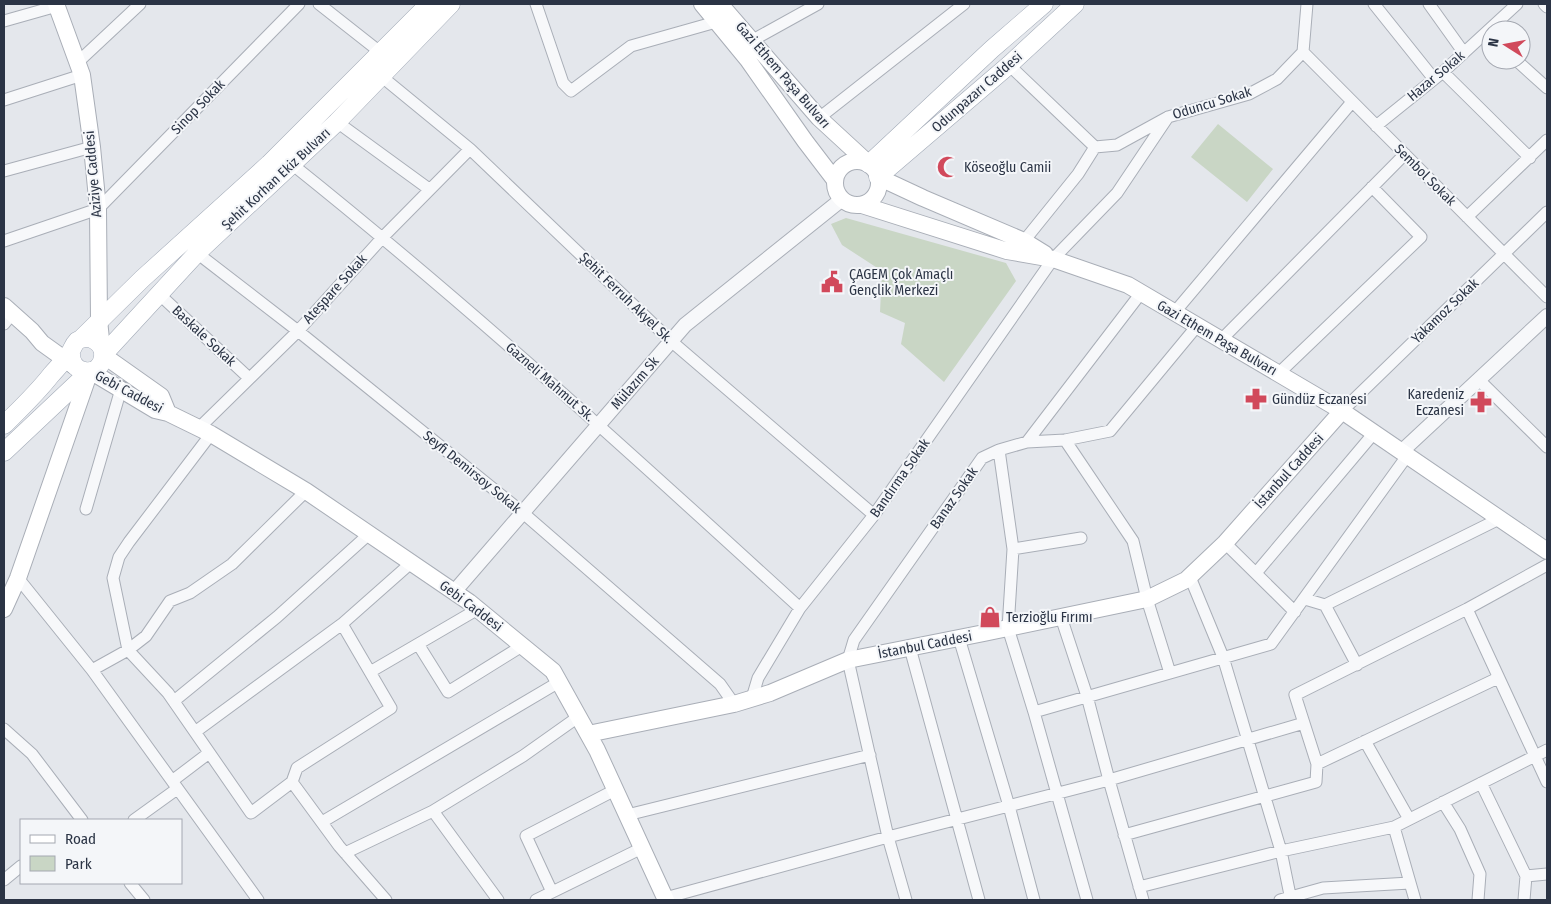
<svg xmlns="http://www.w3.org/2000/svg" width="1551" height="904" viewBox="0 0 1551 904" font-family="'Fira Sans Condensed',sans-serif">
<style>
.green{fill:#c9d6c5}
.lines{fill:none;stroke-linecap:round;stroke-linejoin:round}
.minor-casing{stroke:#a9aeb7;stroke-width:13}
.tertiary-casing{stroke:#a9aeb7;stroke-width:16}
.secondary-casing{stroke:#a9aeb7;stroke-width:18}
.primary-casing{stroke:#a3abb8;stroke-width:19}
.minor{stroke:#f7f8fa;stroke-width:11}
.tertiary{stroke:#f7f8fa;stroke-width:14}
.secondary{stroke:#fff;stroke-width:16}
.primary{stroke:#fff;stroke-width:18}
.labels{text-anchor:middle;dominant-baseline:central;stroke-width:4;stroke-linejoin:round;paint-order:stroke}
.street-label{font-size:14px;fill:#2b3445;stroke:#f4f6f9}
.poi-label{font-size:14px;fill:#2b3445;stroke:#f4f6f9;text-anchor:start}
</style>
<rect width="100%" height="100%" fill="#e4e7ec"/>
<path class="green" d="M 1218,124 L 1273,169 L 1247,202 L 1191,157 Z
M 846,218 L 1006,263 L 1016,281 L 944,382 L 901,344 L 905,323 L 880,312 L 882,271 L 842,245 L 831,224 Z"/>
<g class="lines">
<g class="minor-casing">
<path id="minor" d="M 319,4 L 380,52
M 536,4 L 563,83 L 571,91 L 631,46 L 716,22
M 1374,4 L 1434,79
M 1429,4 L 1464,53
M 1544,4 L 1547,7
M 4,21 L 57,6
M 753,40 L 818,4
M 1303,52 L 1547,297
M 1516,60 L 1547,88
M 78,62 L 140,4
M 1009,65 L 1095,147 L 1117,145 L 1168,117 L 1249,94 L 1277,79 L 1303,52 L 1307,4
M 1443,72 L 1530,158
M 381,76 L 470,149 L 671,341 L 874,515
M 4,100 L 82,75
M 819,118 L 964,4
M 337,122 L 429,189
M 1376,126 L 1443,72 L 1517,4
M 293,165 C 468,305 634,456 800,608
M 4,171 L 92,147
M 1467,217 L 1547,140
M 4,241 L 98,209 L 299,4
M 1024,241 L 1078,174 L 1095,147
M 197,253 L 298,331 L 522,512 L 720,684 L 734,704
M 159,294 L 249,378
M 1174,313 L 1352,102
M 4,324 L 12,314
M 1221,340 L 1405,154
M 1278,374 L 1421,237 L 1372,187
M 1479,380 L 1547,447
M 1342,411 L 1547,212
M 199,428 L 298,331 L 383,237 L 470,149
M 211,434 L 129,542 L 119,557 L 113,578 L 128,650 L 168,693 L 251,813 L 292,782 L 297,768 L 391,708 L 370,672 L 478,609
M 1065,440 L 1133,541 L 1147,599 L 1170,673
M 1027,442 L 1065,440 L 1110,431 L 1197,326
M 999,450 L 1013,549 L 1008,628 L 1034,712 L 1087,900
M 86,509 L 121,389
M 1225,543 L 1295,612
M 1013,549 L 1081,538
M 1256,573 L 1374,433
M 1190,577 L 1223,657 L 1281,851 L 1291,900
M 18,578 L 92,670 L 258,900
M 1305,599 L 1325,605 L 1499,519
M 1325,605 L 1357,665
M 1467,609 L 1547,782
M 1061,617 L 1087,696 L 1109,780 L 1143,900
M 959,638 L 1009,806 L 1034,900
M 418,644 L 448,692 L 522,646
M 910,648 L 979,900
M 92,670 L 128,650 L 146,636 L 170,601 L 190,593 L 232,564 L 306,491
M 370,672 L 342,624 L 411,563
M 752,698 L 758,678 L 800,608 L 874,515 L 1053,259 L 1117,193 L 1168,117
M 174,701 L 277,617 L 369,534
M 1034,712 L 1271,644 L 1407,456
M 4,729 L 32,754 L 82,820
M 195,732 L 342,624
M 1365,741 L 1409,819
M 1317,764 L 1295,695 L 1467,609 L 1547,565
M 172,781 L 209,753
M 292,782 L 339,846 L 386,900
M 1481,783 L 1526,876 L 1524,900
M 1443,802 L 1460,829 L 1480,874 L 1478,900
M 433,811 L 498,900
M 627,815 L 870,755
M 134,820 L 177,789
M 322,822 L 559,682
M 1394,827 L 1415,900
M 1124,835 L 1316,782 L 1317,764 L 1498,678
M 345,853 L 433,811 L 523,756 L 578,717
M 1526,876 L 1547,874
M 4,880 L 21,866
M 130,883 L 144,900
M 1139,887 L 1281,851 L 1394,827 L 1547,750
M 552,892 L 526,836 L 615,790
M 665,898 L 888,837 L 1109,780 L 1304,723
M 536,900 L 642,848
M 906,900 L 888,837 L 848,660 L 854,640 L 982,458 L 999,450 L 1027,442 L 1141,293
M 1280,900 L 1323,888 L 1410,883"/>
</g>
<g class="tertiary-casing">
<path id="tertiary" d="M 1401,452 L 1547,316
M 454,592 L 685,325 L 841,200"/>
</g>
<g class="secondary-casing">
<path id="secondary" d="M 56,4 L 82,75 L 92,147 L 98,209 L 99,320 L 102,349
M 702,4 L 748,60 L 805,141 L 834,179
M 720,4 L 819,118 L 869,164
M835 183a22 22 0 1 1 44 0a22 22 0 1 1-44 0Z
M 878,177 L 923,198 L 1024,241 L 1045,254
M 862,205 L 1007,251 L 1053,259 L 1128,285 L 1342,411 L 1547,551
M 4,306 L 32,331 L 42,343 L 74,366
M 103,355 L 161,396 L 168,413
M 4,609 L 18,578 L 90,371 L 155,410 L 168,413 L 211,434 L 306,491 L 469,602 L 553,671 L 597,750 L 666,900
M 588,734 L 734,704 L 770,693 L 848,660 L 984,633 L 1147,599 L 1186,580 L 1225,543 L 1342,411"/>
</g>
<g class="primary-casing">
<path id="primary" d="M 869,164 L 992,49 L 1044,4
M 878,177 L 1009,65 L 1075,4
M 81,339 L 142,279 L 269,164 L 429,4
M 103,355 L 197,253 L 337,122 L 451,4
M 4,425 C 20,409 37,393 51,375 C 58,367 66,359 71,351 C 73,347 74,344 77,341 C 89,333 105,343 103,357 C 100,379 69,375 71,351
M 4,452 L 90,371"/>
</g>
<use href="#minor" class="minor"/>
<use href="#tertiary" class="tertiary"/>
<use href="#secondary" class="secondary"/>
<use href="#primary" class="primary"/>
</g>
<defs>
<g id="mosque-bare" transform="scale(1.725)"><path d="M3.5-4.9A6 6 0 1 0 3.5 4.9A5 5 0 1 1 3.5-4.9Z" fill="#d1495b" stroke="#f4f6f9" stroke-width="2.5" paint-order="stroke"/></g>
<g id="civic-bare" transform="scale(1.725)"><path d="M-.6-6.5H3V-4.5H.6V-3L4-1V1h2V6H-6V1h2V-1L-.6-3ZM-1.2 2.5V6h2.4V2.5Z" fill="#d1495b" stroke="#f4f6f9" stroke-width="2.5" paint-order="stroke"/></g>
<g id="pharmacy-bare" transform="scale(1.725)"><path d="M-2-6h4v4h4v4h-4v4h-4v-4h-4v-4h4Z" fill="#d1495b" stroke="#f4f6f9" stroke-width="2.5" paint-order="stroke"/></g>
<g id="shop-bare" transform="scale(1.725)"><path d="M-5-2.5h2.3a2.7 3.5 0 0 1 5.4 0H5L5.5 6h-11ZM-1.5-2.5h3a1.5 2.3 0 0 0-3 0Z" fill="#d1495b" stroke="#f4f6f9" stroke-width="2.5" paint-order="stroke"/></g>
</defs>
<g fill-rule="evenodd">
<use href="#mosque-bare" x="948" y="167"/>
<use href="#civic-bare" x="832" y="282"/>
<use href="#pharmacy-bare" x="1256" y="399"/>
<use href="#pharmacy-bare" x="1481" y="402"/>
<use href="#shop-bare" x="990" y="617"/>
</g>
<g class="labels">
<g class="street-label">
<text transform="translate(783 75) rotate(49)">Gazi Ethem Paşa Bulvarı</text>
<text transform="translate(1436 76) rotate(-40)">Hazar Sokak</text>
<text transform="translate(977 92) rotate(-41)">Odunpazarı Caddesi</text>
<text transform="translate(1212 103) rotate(-17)">Oduncu Sokak</text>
<text transform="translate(198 107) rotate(-46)">Sinop Sokak</text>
<text transform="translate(93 174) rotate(-95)">Aziziye Caddesi</text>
<text transform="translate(1425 175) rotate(45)">Sembol Sokak</text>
<text transform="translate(276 179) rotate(-43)">Şehit Korhan Ekiz Bulvarı</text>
<text transform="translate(335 289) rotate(-48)">Ateşpare Sokak</text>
<text transform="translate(626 298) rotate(44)">Şehit Ferruh Akyel Sk.</text>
<text transform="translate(1445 311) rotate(-44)">Yakamoz Sokak</text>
<text transform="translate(204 336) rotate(43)">Baskale Sokak</text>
<text transform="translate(1217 338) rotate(30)">Gazi Ethem Paşa Bulvarı</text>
<text transform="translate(550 382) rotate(41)">Gazneli Mahmut Sk.</text>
<text transform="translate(635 383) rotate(-49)">Mülazım Sk</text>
<text transform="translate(129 392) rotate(28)">Gebi Caddesi</text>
<text transform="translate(1289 471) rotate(-48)">İstanbul Caddesi</text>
<text transform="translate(472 472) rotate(39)">Seyfi Demirsoy Sokak</text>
<text transform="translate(900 478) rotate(-55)">Bandırma Sokak</text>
<text transform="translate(954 498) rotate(-55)">Banaz Sokak</text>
<text transform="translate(471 606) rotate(37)">Gebi Caddesi</text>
<text transform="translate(925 645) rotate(-11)">İstanbul Caddesi</text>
</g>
<g class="poi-label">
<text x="964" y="167">Köseoğlu Camii</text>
<text x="849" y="274">ÇAGEM Çok Amaçlı<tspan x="849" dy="16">Gençlik Merkezi</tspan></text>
<text x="1464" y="394" text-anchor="end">Karedeniz<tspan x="1464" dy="16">Eczanesi</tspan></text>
<text x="1272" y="399">Gündüz Eczanesi</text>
<text x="1006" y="617">Terzioğlu Fırımı</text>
</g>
</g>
<rect width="1551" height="904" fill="none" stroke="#2b3445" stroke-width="10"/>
<rect x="20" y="819" width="162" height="65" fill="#f4f6f9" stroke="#a4a8b1"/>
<rect x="30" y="835" width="25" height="8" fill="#ffffff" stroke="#a4a8b1"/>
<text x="65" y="844" font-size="15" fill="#2b3445">Road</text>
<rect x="30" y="856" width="25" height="15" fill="#c9d6c5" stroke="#a4a8b1"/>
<text x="65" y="869" font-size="15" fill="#2b3445">Park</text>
<g transform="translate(1506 45) rotate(281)"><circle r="24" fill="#f4f6f9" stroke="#a4a8b1"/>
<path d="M0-4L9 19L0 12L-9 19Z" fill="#d1495b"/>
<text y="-8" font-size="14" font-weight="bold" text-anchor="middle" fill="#2b3445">N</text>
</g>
</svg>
